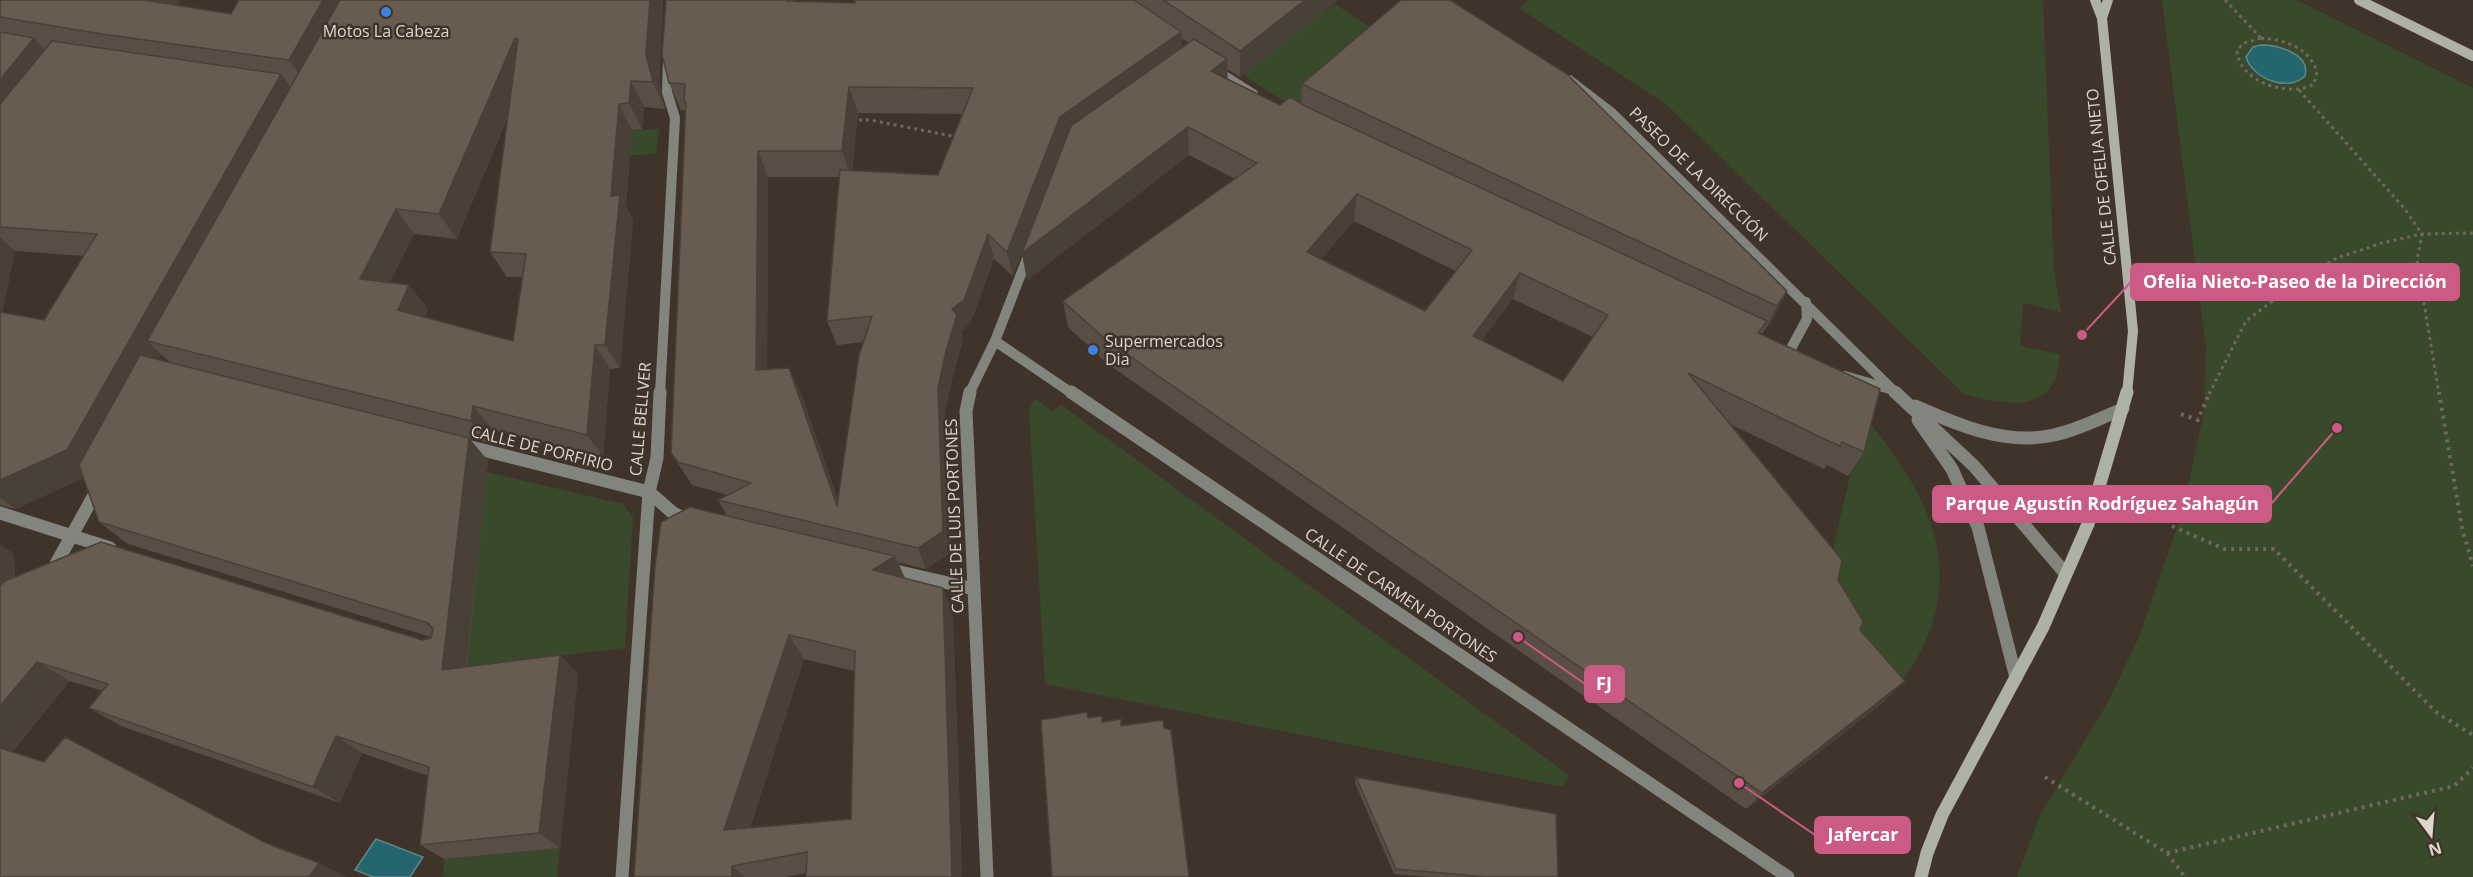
<svg xmlns="http://www.w3.org/2000/svg" width="2473" height="877" viewBox="0 0 2473 877" font-family="'Open Sans',sans-serif">
<style>
.green{fill:#39492b}
.water{fill:#25656d;stroke:#5c878a;stroke-width:1.5}
.lines{fill:none;stroke-linecap:round;stroke-linejoin:round}
.path-far1{stroke:#72675e;stroke-width:3;stroke-dasharray:3 4;stroke-linecap:butt}
.path{stroke:#72675e;stroke-width:4;stroke-dasharray:3 5;stroke-linecap:butt}
.street-far1{stroke:#82857e;stroke-width:10}
.street{stroke:#82857e;stroke-width:13}
.secondary-far1{stroke:#adb1a6;stroke-width:10}
.secondary{stroke:#adb1a6;stroke-width:13}
.wall{fill:#594e45;fill-rule:evenodd}
.shaded-wall{fill:#494038}
.building{fill:#685b50;stroke:#494038;stroke-width:1.5;fill-rule:evenodd}
.shop-dot{fill:#3f7fe0;stroke:#40342a;stroke-width:2}
.labels{text-anchor:middle;dominant-baseline:central;stroke-width:5;stroke-linejoin:round;paint-order:stroke}
.poi-label{font-size:16px;fill:#ddd6cf;stroke:#40342a}
.street-label{font-size:16px;fill:#ddd6cf;stroke:#40342a}
.leader{fill:none;stroke:#cb5a84;stroke-width:2}
.callout-dot{fill:#cb5a84;stroke:#40342a;stroke-width:2}
.callout{fill:#cb5a84;stroke:#cb5a84;stroke-width:2}
.callout-label{font-size:18px;text-anchor:middle;font-weight:bold;fill:#fff}
</style>
<rect width="100%" height="100%" fill="#40342a"/>
<path class="green" d="M 1304,0 L 1324,12 L 1335,4 L 1388,39 L 1302,113 L 1243,75 L 1269,54 Z
M 1529,0 L 2043,0 L 2054,270 L 2061,312 L 2023,303 L 2020,346 L 2060,354 C 2058,363 2058,374 2054,382 C 2037,414 1991,401 1964,394 L 1667,105 L 1519,8 Z
M 2162,0 L 2297,0 L 2473,88 L 2473,877 L 2017,877 L 2039,817 L 2108,702 L 2139,637 L 2183,510 L 2204,411 L 2206,348 Z
M 659,129 L 656,154 L 515,162 L 536,133 Z
M 1034,398 L 1052,411 L 1057,409 L 1060,404 L 1569,775 L 1563,787 L 1045,684 L 1029,412 Z
M 1864,414 C 1882,439 1901,463 1916,490 C 1957,564 1943,640 1885,701 L 1842,651 L 1821,602 Z
M 487,472 L 623,504 L 633,517 L 625,648 L 466,666 Z
M 560,848 L 557,877 L 443,877 L 444,859 Z"/>
<path class="water" d="M 2261,45 C 2278,45 2311,54 2305,76 C 2288,93 2252,78 2246,57 L 2253,47 Z
M 376,839 L 423,857 L 410,877 L 373,877 L 355,870 Z"/>
<g class="lines">
<path class="path-far1" d="M 2225,0 L 2261,38
M 2261,38 C 2285,40 2309,47 2317,72 L 2314,84 C 2289,98 2238,82 2237,50 L 2244,43 Z
M 2299,90 L 2404,208 L 2422,234 L 2417,260 L 2439,394
M 852,120 L 870,120 L 957,137
M 2209,394 L 2246,321 L 2308,274 L 2337,258 L 2382,243 L 2422,234 L 2473,233"/>
<path class="path" d="M 2439,392 L 2462,528 L 2473,566
M 2181,414 L 2198,420 L 2210,392
M 2172,526 L 2224,549 L 2274,549 L 2437,713 L 2473,735
M 2045,777 L 2167,853 L 2185,877
M 2167,853 L 2454,786 L 2473,768"/>
<path class="street-far1" d="M 1215,70 L 1253,94
M 1569,80 L 1612,113 L 1897,394
M 995,341 L 1073,394
M 1788,354 L 1807,319 L 1806,302
M 1845,376 L 1893,390
M 660,394 L 675,118 L 667,92 L 668,60
M 969,394 L 995,341 L 1030,251"/>
<path class="street" d="M 970,392 L 966,411 L 987,877
M 1071,392 L 1788,877
M 1895,392 L 1974,466 L 2065,573
M 1915,406 C 1958,425 2006,446 2054,435 C 2078,430 2100,418 2123,409
M 1918,420 L 1952,469 L 1978,527 L 2016,678
M 463,445 L 649,492 L 673,513 L 690,521
M 0,513 L 110,548
M 887,569 L 974,589
M 51,573 L 98,488
M 622,877 L 649,492 L 657,458 L 660,392"/>
<path class="secondary-far1" d="M 2095,0 L 2102,18 L 2133,331 L 2127,394
M 2359,0 L 2473,56
M 2102,18 L 2108,0"/>
<path class="secondary" d="M 1921,877 L 1927,853 L 1942,815 L 2043,627 L 2088,524 L 2127,392"/>
</g>
<path class="wall" d="M 0,0 L 180,0 L 177,5 L 231,14 L 663,0 L 659,82 L 665,109 L 644,107 L 642,129 L 632,130 L 626,206 L 633,220 L 620,368 L 610,369 L 603,457 L 492,429 L 490,443 L 469,438 L 488,461 L 467,667 L 560,655 L 578,674 L 560,848 L 444,859 L 420,845 L 428,776 L 362,753 L 340,803 L 121,726 L 89,708 L 103,691 L 70,681 L 12,752 L 269,844 L 0,877 L 0,545 L 14,554 L 15,577 L 422,640 L 431,637 L 128,544 L 99,522 L 83,478 L 16,509 L 0,505 ZM 508,116 L 490,252 L 507,277 L 522,277 L 513,341 L 425,317 L 428,309 L 409,285 L 390,282 L 414,234 L 457,239 ZM 15,251 L 84,256 L 44,320 L 2,312 ZM 161,354 L 171,363 L 158,360 Z
M 666,0 L 794,0 L 794,1 L 855,3 L 855,0 L 1338,0 L 1240,77 L 1227,69 L 1227,79 L 1280,105 L 1301,104 L 1302,84 L 1787,291 L 1773,319 L 1762,334 L 1761,333 L 1760,334 L 1864,452 L 1848,476 L 1827,465 L 1824,469 L 1730,424 L 1838,580 L 1860,630 L 1885,701 L 1746,809 L 1108,364 L 1068,327 L 1063,301 L 1235,179 L 1189,155 L 1027,280 L 1022,253 L 1065,143 L 1013,276 L 994,259 L 970,324 L 961,331 L 963,339 L 953,375 L 945,412 L 951,552 L 926,569 L 898,562 L 905,578 L 953,613 L 962,877 L 806,877 L 806,873 L 786,877 L 634,877 L 727,516 L 718,500 L 728,495 L 692,485 L 671,453 L 686,110 L 681,110 L 669,83 ZM 1181,38 L 1189,43 L 1182,48 ZM 858,113 L 962,114 L 938,175 L 852,171 ZM 768,177 L 839,177 L 827,321 L 837,345 L 864,342 L 838,500 L 800,391 L 789,368 L 767,369 ZM 1354,221 L 1456,271 L 1425,311 L 1321,259 ZM 1513,299 L 1593,337 L 1563,381 L 1482,340 ZM 804,659 L 854,671 L 851,819 L 750,828 Z
M 1356,777 L 1558,877 L 1432,877 L 1394,874 L 1355,783 Z"/>
<path class="shaded-wall" d="M 143,0 L 180,0 L 165,26 Z
M 323,0 L 355,0 L 308,87 L 289,60 Z
M 650,0 L 663,0 L 659,82 L 665,109 L 653,82 L 646,55 Z
M 1305,0 L 1338,0 L 1240,77 L 1240,51 Z
M 1181,32 L 1182,58 L 1064,143 L 1013,276 L 1007,252 L 1060,117 Z
M 34,38 L 59,65 L 0,139 L 0,80 Z
M 515,38 L 529,64 L 457,239 L 439,214 Z
M 1227,59 L 1228,87 L 1211,71 Z
M 281,74 L 301,101 L 147,341 L 161,354 L 97,472 L 16,509 L 0,498 L 0,480 Z
M 631,81 L 644,107 L 642,129 L 629,103 Z
M 849,87 L 858,113 L 851,177 L 842,151 Z
M 619,104 L 632,130 L 626,206 L 633,220 L 620,368 L 605,345 L 611,196 Z
M 1188,127 L 1189,155 L 1027,280 L 1022,253 Z
M 758,151 L 768,177 L 767,393 L 756,370 Z
M 1357,194 L 1354,221 L 1305,278 L 1307,252 Z
M 396,209 L 414,234 L 380,303 L 360,279 Z
M 988,234 L 994,259 L 970,324 L 961,331 L 963,339 L 953,375 L 945,412 L 951,552 L 926,569 L 918,548 L 938,388 L 952,309 Z
M 0,237 L 15,251 L 0,319 Z
M 1520,273 L 1513,299 L 1467,361 L 1473,336 Z
M 409,285 L 428,309 L 418,334 L 398,310 Z
M 1787,291 L 1773,319 L 1762,334 L 1777,306 Z
M 595,345 L 610,369 L 603,457 L 587,435 Z
M 789,368 L 800,391 L 847,527 L 837,506 Z
M 473,406 L 492,429 L 490,443 L 471,421 Z
M 469,438 L 488,461 L 464,688 L 442,670 Z
M 0,545 L 14,554 L 16,600 L 0,618 Z
M 895,556 L 906,582 L 873,570 Z
M 943,588 L 953,613 L 962,877 L 952,877 Z
M 789,635 L 804,659 L 743,849 L 724,830 Z
M 560,655 L 578,674 L 560,848 L 539,833 Z
M 37,662 L 70,681 L 8,756 L 0,752 L 0,706 Z
M 1905,681 L 1885,701 L 1746,809 L 1762,793 Z
M 336,736 L 362,753 L 340,803 L 313,787 Z
M 319,863 L 346,877 L 309,877 Z
M 732,866 L 744,877 L 732,877 Z"/>
<path class="building" d="M 0,0 L 144,0 L 231,14 L 239,0 L 323,0 L 289,60 L 102,34 L 0,17 Z
M 340,0 L 650,0 L 646,55 L 653,82 L 631,81 L 629,103 L 619,104 L 611,196 L 620,195 L 605,345 L 595,345 L 587,435 L 473,406 L 471,421 L 147,341 ZM 515,38 L 518,39 L 490,252 L 526,254 L 513,341 L 398,310 L 409,285 L 360,279 L 396,209 L 439,214 Z
M 666,0 L 787,0 L 787,1 L 855,3 L 855,0 L 1134,0 L 1181,32 L 1060,117 L 1007,252 L 988,234 L 964,300 L 952,309 L 957,315 L 946,351 L 938,388 L 943,531 L 918,548 L 718,500 L 751,483 L 678,462 L 671,453 L 686,102 L 684,102 L 685,84 L 669,83 L 662,55 ZM 849,87 L 973,88 L 938,175 L 840,170 L 827,321 L 872,316 L 859,355 L 837,506 L 789,368 L 756,370 L 758,151 L 842,151 Z
M 1163,0 L 1305,0 L 1240,51 Z
M 1401,0 L 1450,0 L 1567,74 L 1787,291 L 1777,306 L 1302,84 Z
M 0,32 L 34,38 L 0,80 Z
M 1194,39 L 1227,59 L 1211,71 L 1280,105 L 1290,97 L 1305,106 L 1767,321 L 1758,333 L 1880,389 L 1864,452 L 1842,442 L 1840,446 L 1822,438 L 1688,373 L 1842,560 L 1838,580 L 1863,621 L 1860,630 L 1905,681 L 1762,793 L 1105,339 L 1063,301 L 1257,163 L 1188,127 L 1022,253 L 1071,126 ZM 1357,194 L 1472,250 L 1425,311 L 1307,252 ZM 1520,273 L 1608,315 L 1563,381 L 1473,336 Z
M 52,41 L 281,74 L 67,450 L 0,480 L 0,312 L 44,320 L 97,234 L 0,227 L 0,104 Z
M 140,355 L 469,438 L 442,670 L 560,655 L 539,833 L 420,845 L 429,767 L 336,736 L 313,787 L 89,708 L 108,684 L 37,662 L 0,706 L 0,586 L 5,581 L 101,542 L 422,640 L 431,638 L 433,629 L 428,623 L 99,522 L 79,465 Z
M 690,507 L 895,556 L 873,570 L 943,588 L 952,877 L 806,877 L 807,852 L 732,866 L 732,877 L 634,877 L 655,566 L 661,522 ZM 789,635 L 855,651 L 851,819 L 724,830 Z
M 1087,712 L 1088,718 L 1102,716 L 1102,722 L 1121,719 L 1121,726 L 1163,720 L 1164,728 L 1171,730 L 1189,877 L 1052,877 L 1041,720 Z
M 65,737 L 266,843 L 319,863 L 309,877 L 0,877 L 0,748 L 44,762 Z
M 1356,777 L 1556,814 L 1558,877 L 1487,877 L 1396,869 Z"/>
<g class="shop-dot">
<circle cx="386" cy="12" r="6"/>
<circle cx="1093" cy="350" r="6"/>
</g>
<g class="labels">
<g class="poi-label">
<text x="386" y="31">Motos La Cabeza</text>
<text x="1105" y="341" text-anchor="start">Supermercados<tspan x="1105" dy="18">Dia</tspan></text>
</g>
<g class="street-label">
<text transform="translate(1699 174) rotate(44)">PASEO DE LA DIRECCIÓN</text>
<text transform="translate(2101 177) rotate(-96)">CALLE DE OFELIA NIETO</text>
<text transform="translate(640 419) rotate(-85)">CALLE BELLVER</text>
<text transform="translate(542 448) rotate(14)">CALLE DE PORFIRIO</text>
<text transform="translate(954 516) rotate(-92)">CALLE DE LUIS PORTONES</text>
<text transform="translate(1401 595) rotate(34)">CALLE DE CARMEN PORTONES</text>
</g>
</g>
<path class="leader" d="M2082 335L2131 282M2337 428L2271 504M1518 637L1585 684M1739 783L1815 835"/>
<g class="callout-dot">
<circle cx="2082" cy="335" r="6"/>
<circle cx="2337" cy="428" r="6"/>
<circle cx="1518" cy="637" r="6"/>
<circle cx="1739" cy="783" r="6"/>
</g>
<g class="callout">
<rect x="2131" y="264" width="328" height="36" rx="6"/>
<rect x="1933" y="486" width="338" height="36" rx="6"/>
<rect x="1585" y="666" width="39" height="36" rx="6"/>
<rect x="1815" y="817" width="95" height="36" rx="6"/>
</g>
<g class="callout-label">
<text x="2295" y="288">Ofelia Nieto-Paseo de la Dirección</text>
<text x="2102" y="510">Parque Agustín Rodríguez Sahagún</text>
<text x="1604" y="690">FJ</text>
<text x="1863" y="841">Jafercar</text>
</g>
<g transform="translate(2431 835) rotate(164)" stroke="#40342a" stroke-width="4.5" paint-order="stroke">
<path d="M0-4.5L10 22L0 15L-10 22Z" fill="#ddd6cf"/>
<text y="-9" font-size="16" font-weight="bold" text-anchor="middle" fill="#ddd6cf">N</text>
</g>
</svg>
